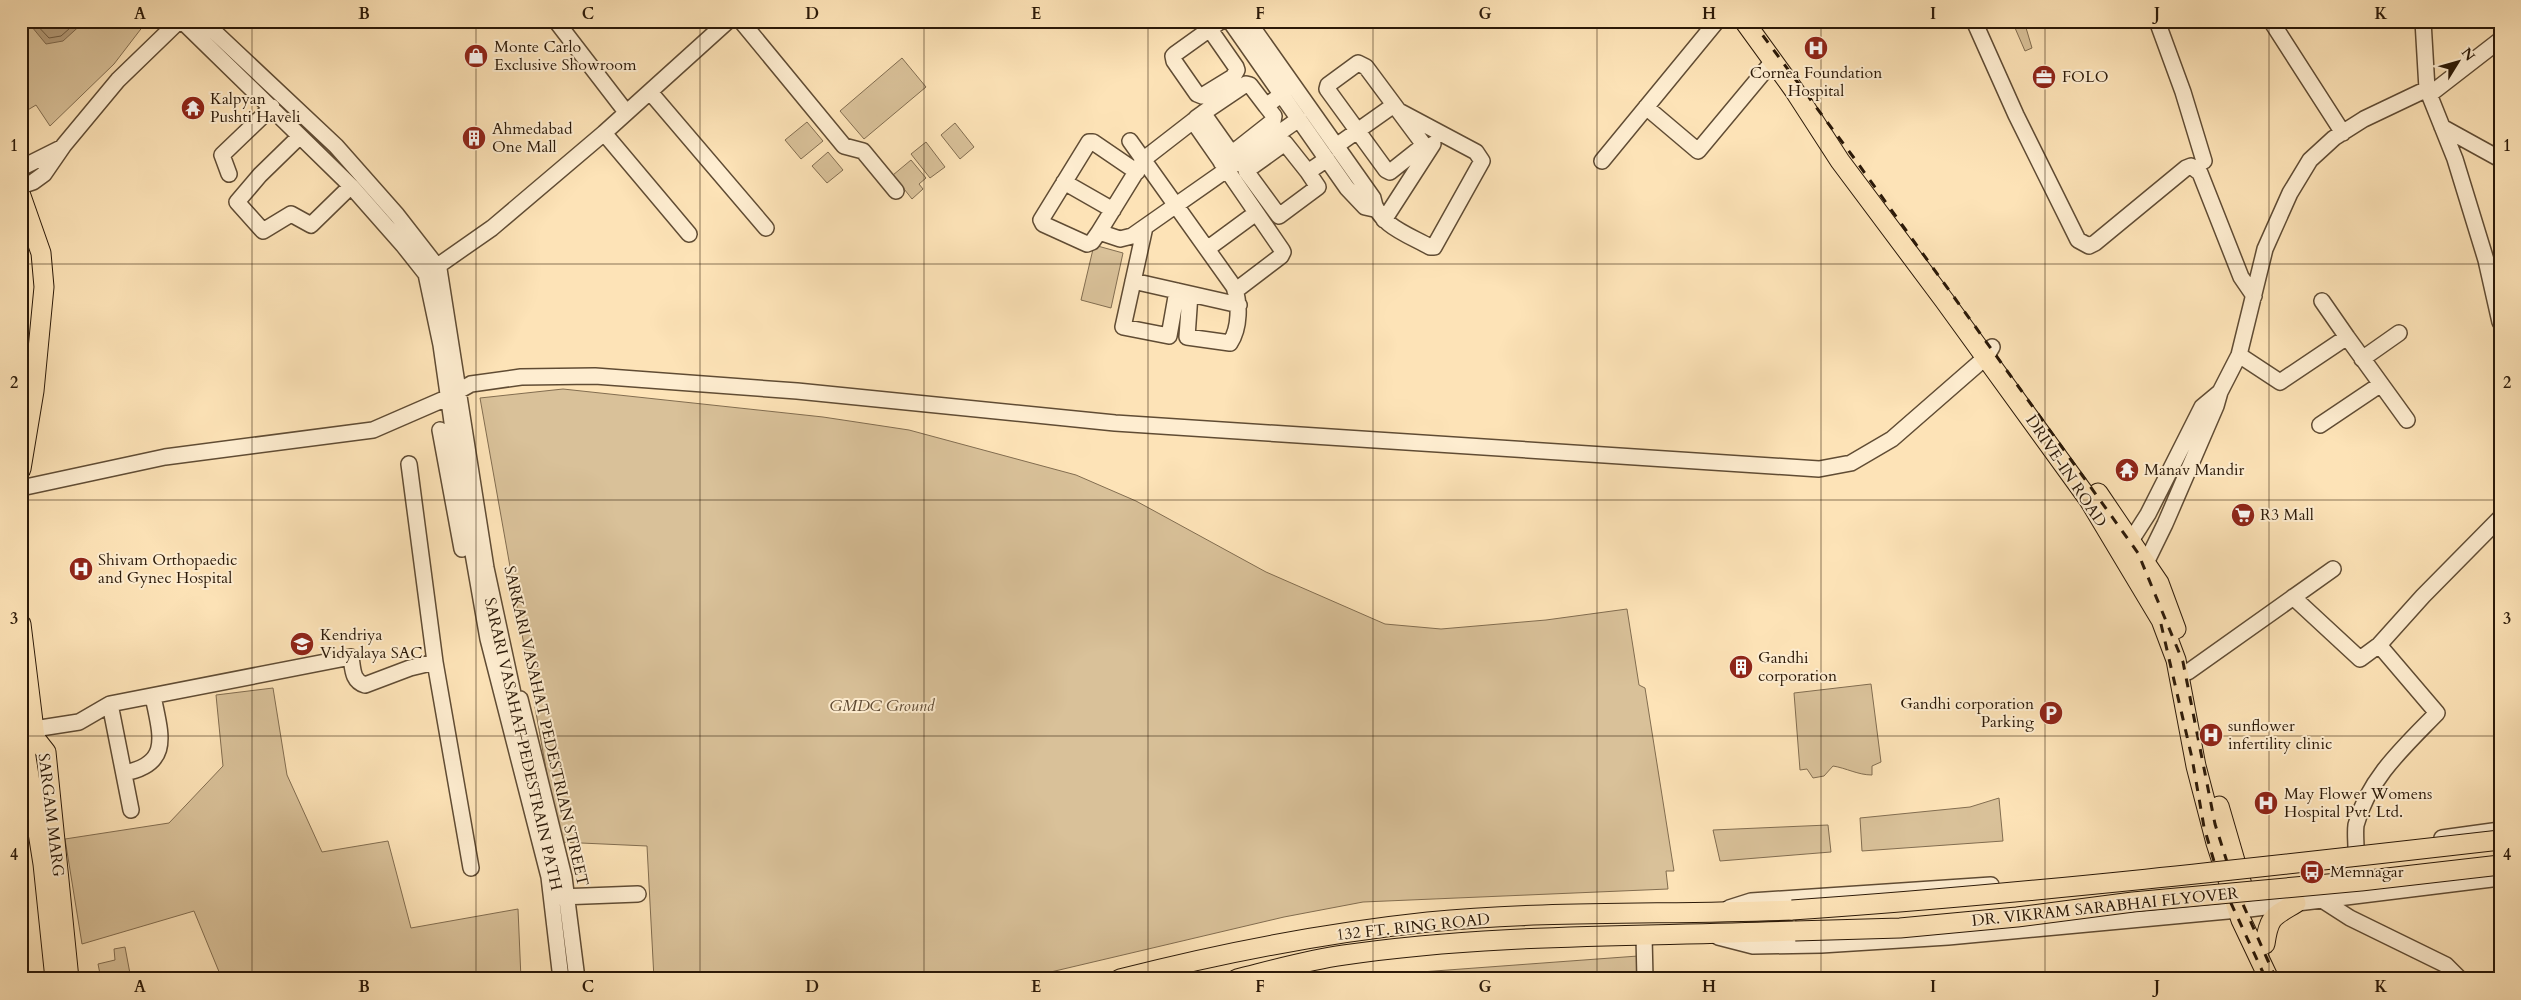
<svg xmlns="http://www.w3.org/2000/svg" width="2521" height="1000" viewBox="0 0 2521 1000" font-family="Cardo,serif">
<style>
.green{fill:#d9c199;stroke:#826d50}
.water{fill:#b69e7c;stroke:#7e694e}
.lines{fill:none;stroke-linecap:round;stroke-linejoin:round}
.shore{stroke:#705c42;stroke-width:1}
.minor-casing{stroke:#604c34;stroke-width:18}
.major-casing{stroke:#2b1908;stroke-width:21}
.minor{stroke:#feedd0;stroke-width:15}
.major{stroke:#fde3b7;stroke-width:19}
.rail{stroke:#2b1908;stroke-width:3;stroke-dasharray:9 9;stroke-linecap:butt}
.major-bridge-casing{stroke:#2b1908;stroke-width:21;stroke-linecap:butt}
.major-bridge{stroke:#fde3b7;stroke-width:19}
.grid{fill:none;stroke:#2b1908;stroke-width:1;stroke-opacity:0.55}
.labels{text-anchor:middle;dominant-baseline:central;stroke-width:4;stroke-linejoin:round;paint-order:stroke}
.poi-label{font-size:16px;fill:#2b1908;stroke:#feedd0;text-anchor:start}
.street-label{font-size:16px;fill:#2b1908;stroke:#feedd0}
.park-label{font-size:16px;font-style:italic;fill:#5f4b34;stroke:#feedd0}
.neatline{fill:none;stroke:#2b1908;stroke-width:2}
.grid-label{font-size:16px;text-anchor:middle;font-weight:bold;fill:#2b1908}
</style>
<rect width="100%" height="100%" fill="#fde3b7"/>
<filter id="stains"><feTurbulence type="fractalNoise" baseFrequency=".004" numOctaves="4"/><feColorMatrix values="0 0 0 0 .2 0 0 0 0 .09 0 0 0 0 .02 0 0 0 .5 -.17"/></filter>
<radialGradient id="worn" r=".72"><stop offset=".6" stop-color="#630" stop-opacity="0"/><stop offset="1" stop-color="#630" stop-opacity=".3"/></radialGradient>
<path class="green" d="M 21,21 L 147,21 L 114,64 L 50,126 L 36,105 L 21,114 Z
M 2012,21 L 2024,21 L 2032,48 L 2025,51 Z
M 902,58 L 926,87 L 864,139 L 840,111 Z
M 807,122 L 823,141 L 801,159 L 785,140 Z
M 955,123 L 974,147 L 960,159 L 941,135 Z
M 926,142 L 945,167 L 930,178 L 911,154 Z
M 828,152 L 843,170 L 827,183 L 812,166 Z
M 911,160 L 926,178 L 919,184 L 923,189 L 912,199 L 893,175 Z
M 1094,245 L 1123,253 L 1111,308 L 1081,300 Z
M 563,389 L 823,417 L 909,430 L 1076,475 L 1136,501 L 1266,572 L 1385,624 L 1441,629 L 1546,620 L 1627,609 L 1639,685 L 1645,688 L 1674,871 L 1666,871 L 1668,889 L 1363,902 L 1284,917 L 1021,979 L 654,979 L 647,846 L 559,842 L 480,398 Z
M 1871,684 L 1881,762 L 1872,766 L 1872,775 C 1858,775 1846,768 1833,766 L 1824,776 L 1813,778 L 1807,769 L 1800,770 L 1794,693 Z
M 273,688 L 287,775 L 322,852 L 388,841 L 411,928 L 518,909 L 521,979 L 222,979 L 194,911 L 82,944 L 65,839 L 169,823 L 223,766 L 216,695 Z
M 1999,798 L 2003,841 L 1862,851 L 1860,818 L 1970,807 Z
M 1828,825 L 1831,852 L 1720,861 L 1713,830 Z
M 125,947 L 131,979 L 101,979 L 98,964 L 115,960 L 114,949 Z
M 1638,956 L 1637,979 L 1346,979 L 1353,977 Z"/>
<path class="water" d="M 27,21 L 85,21 L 63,41 L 46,44 Z"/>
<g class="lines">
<path class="shore" d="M 33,21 L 49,38 L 61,36 L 78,21"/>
<g class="minor-casing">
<path id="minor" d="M 182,21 L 351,186 L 403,245 L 426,274 L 441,345 L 461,485 L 488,639 L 549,877 L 561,979
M 203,21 L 336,146 L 397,215 L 439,269 L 486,568 L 517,712
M 556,21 L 626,112
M 741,21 L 844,146 L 863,151 L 896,191
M 1204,21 L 1236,67 L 1237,70 L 1233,77 L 1202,96 L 1197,94 L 1174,61 L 1173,56 L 1175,54 L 1221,21
M 1230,21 L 1347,188 L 1365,207 L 1374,209
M 1248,21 L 1373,198 C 1377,225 1409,235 1430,247 L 1434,247 L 1482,161 L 1476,152 L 1399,111
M 1974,21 L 2016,115 L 2078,240 L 2089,246 L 2095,243 L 2186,168 L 2191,166 L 2200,173 L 2241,277 L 2254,296
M 2157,21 L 2183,92 L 2204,161
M 2271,21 L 2343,133
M 2423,21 L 2427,89 L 2455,159 L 2486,260 L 2500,322
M 1358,63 L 1366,67 L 1424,145 L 1390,172 L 1386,170 L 1327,89 L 1328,85 Z
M 650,92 L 766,228
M 2429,95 L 2500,40
M 1646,107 L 1698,151 L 1773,61
M 1203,113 L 1246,84 L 1250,85 L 1266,106
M 1196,118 L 1203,113 L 1232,154
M 2442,127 L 2500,159
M 604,133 L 689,234
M 299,137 L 260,175 L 237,202 L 263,231 L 291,214 L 311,225 L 351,186
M 1130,141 L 1234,287 C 1240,303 1240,328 1230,343 L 1187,337 L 1190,294
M 1336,146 L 1394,105
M 1602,161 L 1717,21
M 1221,162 L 1273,121 L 1274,116 L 1266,106 L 1282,94
M 21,168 L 59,149
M 1308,172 L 1285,143 L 1246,171 L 1279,216 L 1318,187 L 1308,172 L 1327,159
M 229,174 L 222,155 L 272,107
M 1064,182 L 1113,210
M 21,186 L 33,182 L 44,174 L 64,145 L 118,80 L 179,21
M 1384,220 L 1433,144
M 1145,227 L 1123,327 L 1169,336 L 1177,291
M 1099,232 L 1092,242 L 1087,244 L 1043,224 L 1041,220 L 1089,142 L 1093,142 L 1137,172
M 1207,249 L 1256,213
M 429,272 L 492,228 L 604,133 L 728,21
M 1133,281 L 1239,305
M 1235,291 L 1281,256 L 1283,252 L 1282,250 L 1227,170 L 1193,121 L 1144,159 L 1099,232 L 1120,239 L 1132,236 L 1299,119
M 2322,301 L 2347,337
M 2239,355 L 2280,382 L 2347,337 L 2407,420
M 2362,359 L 2399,333
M 2320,425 L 2381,384
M 440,430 L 462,549
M 409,464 L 435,662
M 21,488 L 165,457 L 373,430 L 442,400 L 471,384 L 521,377 L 595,376 L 797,391 L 1115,423 L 1819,469 L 1851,463 L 1892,439 L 1986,357 L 1992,347
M 2125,550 L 2148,514 L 2202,407 L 2220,392
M 2142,571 L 2165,524 L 2216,406 L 2220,392 L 2239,355 L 2265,249 L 2290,193 L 2310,160 L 2334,138 L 2364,119 L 2427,89
M 2293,597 L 2360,659 L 2379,645 L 2437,713 C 2405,746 2368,779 2356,825 C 2355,832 2356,841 2356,849
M 2379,645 L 2423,596 L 2500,518
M 2188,672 L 2333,569
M 520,699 L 564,877 L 577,979
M 110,704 L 131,810
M 34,729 L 79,722 L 110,704 L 351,657 C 353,669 352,681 365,685 L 410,668 L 435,662 L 471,868
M 124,773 C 173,764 160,733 153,696
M 2442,838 L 2500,830
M 560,897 L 638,894
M 2322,900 L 2350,918 L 2446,965 L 2460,979
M 1729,908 L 1751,901 L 1991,885
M 1644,936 L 1645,979
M 1718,937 L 1753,946 L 1821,945 L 1948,937 L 2249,909 L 2500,878"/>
</g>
<g class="major-casing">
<path id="major" d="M 1744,21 L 1794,90 L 1840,161 L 1944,300 L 2089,500 L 2161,620 L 2176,660 L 2196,766 L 2216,843 L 2241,920 L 2269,979
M 21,196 L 41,253 L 44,287 L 34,391 L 21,469
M 2098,493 L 2159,583 L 2176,629
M 21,624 L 35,738 L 46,752 L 69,979
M 23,738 L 43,864 L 55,979
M 2219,806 L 2242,885
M 2265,944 C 2269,916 2273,917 2296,903
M 1120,979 C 1221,953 1325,933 1428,922 C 1549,910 1671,915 1792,910
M 1237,979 C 1273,970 1308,960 1344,955 C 1493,933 1645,937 1795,931"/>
</g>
<use href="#minor" class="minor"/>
<use href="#major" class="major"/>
<path class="rail" d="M 1752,21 L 1854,158 L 2138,553 L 2183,662 L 2215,824 L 2234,884 L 2276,979
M 2161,624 L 2192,758 L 2204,827 L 2218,875 L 2266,979"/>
<g class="major-bridge-casing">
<path id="major-bridge" d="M 1792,910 C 2028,894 2264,867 2500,840
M 1795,931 L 1900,928 L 2017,917 L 2133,902 L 2361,881 L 2500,865"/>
</g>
<use href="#major-bridge" class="major-bridge"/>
</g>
<path class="grid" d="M 252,21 L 252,979M 476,21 L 476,979M 700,21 L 700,979M 924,21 L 924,979M 1148,21 L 1148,979M 1373,21 L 1373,979M 1597,21 L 1597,979M 1821,21 L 1821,979M 2045,21 L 2045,979M 2269,21 L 2269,979M 21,264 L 2500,264M 21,500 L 2500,500M 21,736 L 2500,736"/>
<defs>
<g id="hospital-disc" transform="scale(1.25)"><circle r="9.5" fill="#8f2418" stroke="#feedd0"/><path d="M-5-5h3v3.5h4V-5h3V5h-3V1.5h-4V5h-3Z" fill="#fff"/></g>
<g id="shop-disc" transform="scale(1.25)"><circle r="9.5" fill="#8f2418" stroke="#feedd0"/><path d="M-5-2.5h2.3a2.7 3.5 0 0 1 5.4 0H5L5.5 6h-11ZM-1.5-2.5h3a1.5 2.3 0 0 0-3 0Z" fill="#fff"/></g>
<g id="office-disc" transform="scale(1.25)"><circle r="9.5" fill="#8f2418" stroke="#feedd0"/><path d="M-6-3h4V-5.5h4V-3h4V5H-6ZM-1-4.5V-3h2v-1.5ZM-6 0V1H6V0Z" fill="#fff"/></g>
<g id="temple-disc" transform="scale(1.25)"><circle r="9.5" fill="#8f2418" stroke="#feedd0"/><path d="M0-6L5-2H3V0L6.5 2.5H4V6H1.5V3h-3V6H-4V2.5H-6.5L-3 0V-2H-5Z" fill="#fff"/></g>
<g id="building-disc" transform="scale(1.25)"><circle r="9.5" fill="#8f2418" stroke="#feedd0"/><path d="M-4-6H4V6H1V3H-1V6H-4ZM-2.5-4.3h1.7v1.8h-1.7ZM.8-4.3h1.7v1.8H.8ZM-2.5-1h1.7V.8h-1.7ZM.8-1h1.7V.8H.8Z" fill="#fff"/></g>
<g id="supermarket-disc" transform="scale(1.25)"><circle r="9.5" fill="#8f2418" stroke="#feedd0"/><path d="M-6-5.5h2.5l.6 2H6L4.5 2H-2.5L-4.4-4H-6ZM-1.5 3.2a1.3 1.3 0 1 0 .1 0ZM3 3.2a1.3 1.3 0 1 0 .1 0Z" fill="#fff"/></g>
<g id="school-disc" transform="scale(1.25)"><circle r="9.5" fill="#8f2418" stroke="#feedd0"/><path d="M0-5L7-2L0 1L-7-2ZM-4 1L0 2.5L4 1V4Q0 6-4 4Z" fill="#fff"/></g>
<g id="parking-disc" transform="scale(1.25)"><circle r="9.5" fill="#8f2418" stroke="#feedd0"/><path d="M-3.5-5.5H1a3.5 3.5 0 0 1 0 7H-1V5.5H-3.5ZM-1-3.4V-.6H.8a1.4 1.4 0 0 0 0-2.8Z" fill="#fff"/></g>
<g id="bus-disc" transform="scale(1.25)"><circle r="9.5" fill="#8f2418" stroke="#feedd0"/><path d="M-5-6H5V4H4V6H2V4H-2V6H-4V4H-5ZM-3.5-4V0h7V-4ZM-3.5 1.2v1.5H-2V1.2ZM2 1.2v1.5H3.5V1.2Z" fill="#fff"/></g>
</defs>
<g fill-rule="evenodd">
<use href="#hospital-disc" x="1816" y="48"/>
<use href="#shop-disc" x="476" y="56"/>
<use href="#office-disc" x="2044" y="77"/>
<use href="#temple-disc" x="193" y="108"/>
<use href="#building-disc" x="474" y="138"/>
<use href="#temple-disc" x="2127" y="470"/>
<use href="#supermarket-disc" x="2243" y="515"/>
<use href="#hospital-disc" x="81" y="569"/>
<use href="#school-disc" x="302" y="644"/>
<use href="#building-disc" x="1741" y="667"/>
<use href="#parking-disc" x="2051" y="713"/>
<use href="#hospital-disc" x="2211" y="735"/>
<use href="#hospital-disc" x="2266" y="803"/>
<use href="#bus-disc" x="2312" y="872"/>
</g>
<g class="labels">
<g class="poi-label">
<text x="494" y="47">Monte Carlo<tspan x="494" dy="18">Exclusive Showroom</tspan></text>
<text x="1816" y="73" text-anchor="middle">Cornea Foundation<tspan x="1816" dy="18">Hospital</tspan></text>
<text x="2062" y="77">FOLO</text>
<text x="210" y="99">Kalpyan<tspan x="210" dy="18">Pushti Haveli</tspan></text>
<text x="492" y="129">Ahmedabad<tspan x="492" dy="18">One Mall</tspan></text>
<text x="2144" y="470">Manav Mandir</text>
<text x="2260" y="515">R3 Mall</text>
<text x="98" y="560">Shivam Orthopaedic<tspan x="98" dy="18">and Gynec Hospital</tspan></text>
<text x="320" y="635">Kendriya<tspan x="320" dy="18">Vidyalaya SAC</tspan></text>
<text x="1758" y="658">Gandhi<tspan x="1758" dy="18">corporation</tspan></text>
<text x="2034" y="704" text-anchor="end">Gandhi corporation<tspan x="2034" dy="18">Parking</tspan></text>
<text x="2228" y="726">sunflower<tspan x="2228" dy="18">infertility clinic</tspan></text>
<text x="2284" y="794">May Flower Womens<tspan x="2284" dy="18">Hospital Pvt. Ltd.</tspan></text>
<text x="2330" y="872">Memnagar</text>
</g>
<g class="street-label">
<text transform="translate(2066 471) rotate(56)">DRIVE-IN ROAD</text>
<text transform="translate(546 726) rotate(77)">SARKARI VASAHAT PEDESTRIAN STREET</text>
<text transform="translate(523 744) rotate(77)">SARARI VASAHAT PEDESTRAIN PATH</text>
<text transform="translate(51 815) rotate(83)">SARGAM MARG</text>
<text transform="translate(2105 907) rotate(-6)">DR. VIKRAM SARABHAI FLYOVER</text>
<text transform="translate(1413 927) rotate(-6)">132 FT. RING ROAD</text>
</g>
<g class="park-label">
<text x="882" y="706">GMDC Ground</text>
</g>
</g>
<rect width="2521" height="1000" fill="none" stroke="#fde3b7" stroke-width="55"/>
<g transform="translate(2458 62) rotate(53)" stroke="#feedd0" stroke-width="4" paint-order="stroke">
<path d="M0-4L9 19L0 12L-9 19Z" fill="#2b1908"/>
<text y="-8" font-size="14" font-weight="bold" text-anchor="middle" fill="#2b1908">N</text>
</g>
<rect x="28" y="28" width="2466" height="944" class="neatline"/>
<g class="grid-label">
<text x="140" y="19">A</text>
<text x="364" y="19">B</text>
<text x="588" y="19">C</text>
<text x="812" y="19">D</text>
<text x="1036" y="19">E</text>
<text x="1260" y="19">F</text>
<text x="1485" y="19">G</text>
<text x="1709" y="19">H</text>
<text x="1933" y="19">I</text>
<text x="2157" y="19">J</text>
<text x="2381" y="19">K</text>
<text x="14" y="151">1</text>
<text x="2507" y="151">1</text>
<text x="14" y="388">2</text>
<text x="2507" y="388">2</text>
<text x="14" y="624">3</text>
<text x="2507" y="624">3</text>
<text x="14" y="860">4</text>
<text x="2507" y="860">4</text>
<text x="140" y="992">A</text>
<text x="364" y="992">B</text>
<text x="588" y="992">C</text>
<text x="812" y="992">D</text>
<text x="1036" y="992">E</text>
<text x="1260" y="992">F</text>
<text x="1485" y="992">G</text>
<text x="1709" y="992">H</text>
<text x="1933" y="992">I</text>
<text x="2157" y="992">J</text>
<text x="2381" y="992">K</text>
</g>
<rect width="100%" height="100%" filter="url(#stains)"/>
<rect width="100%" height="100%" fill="url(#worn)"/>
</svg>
